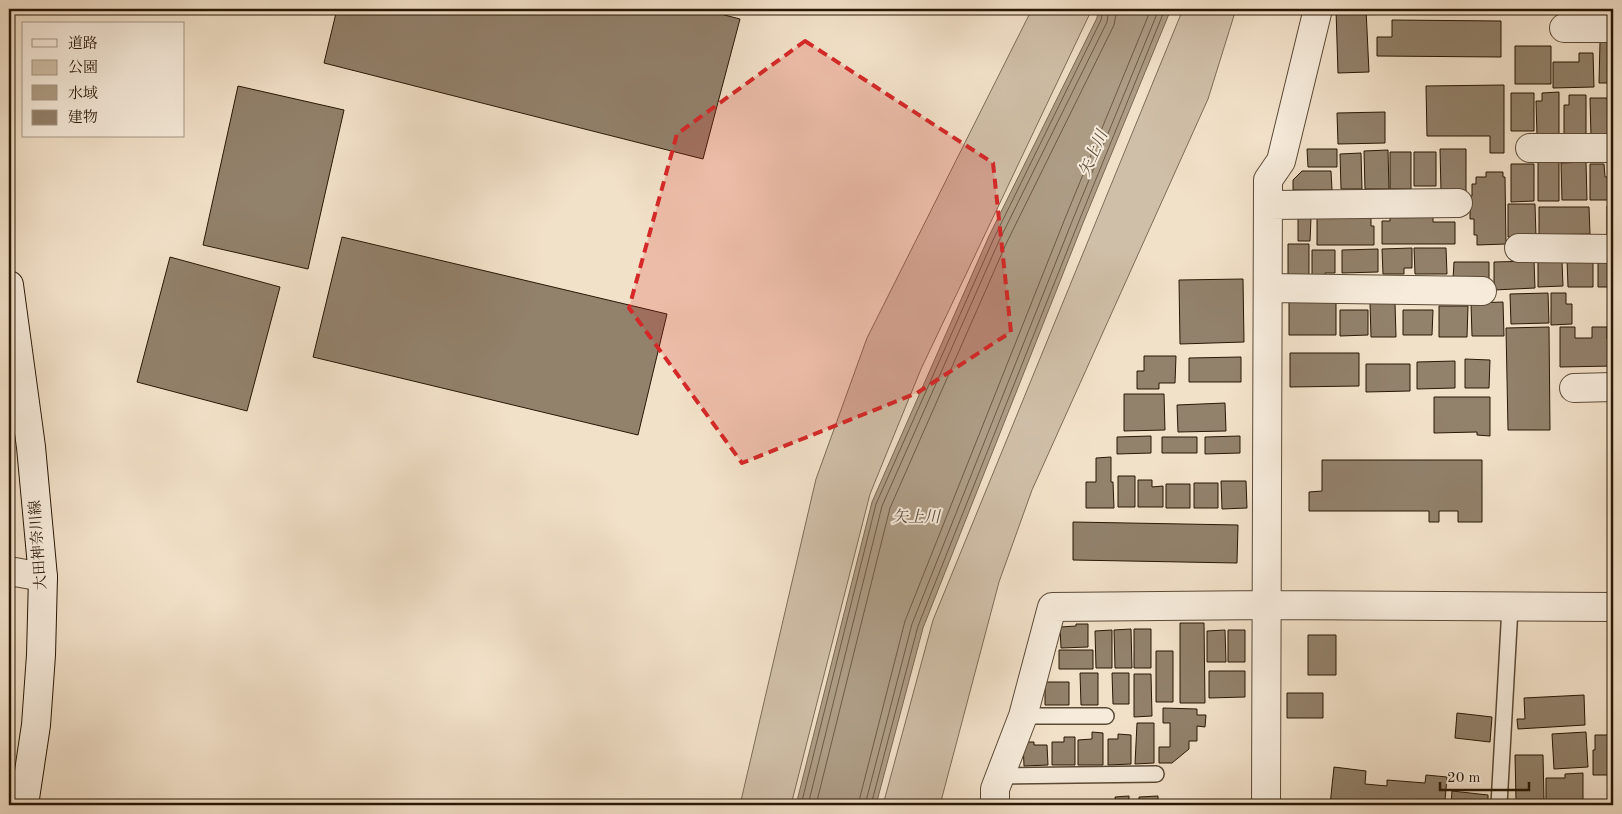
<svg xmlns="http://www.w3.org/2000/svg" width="1622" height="814" viewBox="0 0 1622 814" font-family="'Old Standard TT','Noto Serif JP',serif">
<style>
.green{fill:#d0bfa8;stroke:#7c6c56}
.water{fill:#ae9d86;stroke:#796852}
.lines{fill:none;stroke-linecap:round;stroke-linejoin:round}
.shore{stroke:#6c5a46;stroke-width:1}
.building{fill:#92816b;stroke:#291805}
.service-casing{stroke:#5b4a36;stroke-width:18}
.minor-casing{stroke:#5b4a36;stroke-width:30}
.secondary-casing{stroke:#291805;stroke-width:30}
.service{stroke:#f7ecdc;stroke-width:15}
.minor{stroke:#f7ecdc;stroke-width:28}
.secondary{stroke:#f7ecdc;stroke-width:28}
.marked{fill:#d62828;fill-opacity:0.2;stroke:#d62828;stroke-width:4;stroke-dasharray:10 6;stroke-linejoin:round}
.labels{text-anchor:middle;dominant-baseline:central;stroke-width:4;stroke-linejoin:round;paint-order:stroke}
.street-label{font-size:15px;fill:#291805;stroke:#f7ecdc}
.water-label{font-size:16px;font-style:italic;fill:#5e4d39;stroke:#f7ecdc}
</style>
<rect width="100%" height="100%" fill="#f2e1c9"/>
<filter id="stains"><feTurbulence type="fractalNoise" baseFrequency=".004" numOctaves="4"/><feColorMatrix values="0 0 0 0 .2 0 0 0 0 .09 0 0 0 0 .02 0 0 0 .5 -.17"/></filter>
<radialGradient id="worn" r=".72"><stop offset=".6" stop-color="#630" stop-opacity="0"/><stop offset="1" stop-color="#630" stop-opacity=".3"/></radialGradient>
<path class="green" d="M 1032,9 L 1092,9 L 921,369 L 870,494 L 791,805 L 740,805 L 816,479 L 867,338 Z
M 1183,9 L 1236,9 L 1208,99 L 1032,490 L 999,582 L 940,805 L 883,805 L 933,620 Z"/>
<path class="water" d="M 1098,9 L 1171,9 L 1083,223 L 923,628 L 876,805 L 796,805 L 872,502 L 989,236 L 1097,18 Z"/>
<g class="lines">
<path class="shore" d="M 801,805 L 876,504 L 994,238 L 1101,20 L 1103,9
M 808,805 L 882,506 L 999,241 L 1107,22 L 1109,9
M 816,805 L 890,508 L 1006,244 L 1114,25 L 1117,9
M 858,805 L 905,621 L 1066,216 L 1151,9
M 865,805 L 912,624 L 1073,219 L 1159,9
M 871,805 L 918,626 L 1079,221 L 1165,9"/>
</g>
<path class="building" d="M 337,9 L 701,9 L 740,19 L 703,159 L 324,63 Z
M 1366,9 L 1369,72 L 1338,73 L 1336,10 Z
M 1591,9 L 1613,9 L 1613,11 L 1591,11 Z
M 1392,20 L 1501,21 L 1501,57 L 1377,56 L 1377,37 L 1392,37 Z
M 1600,42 L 1613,43 L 1613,83 L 1599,83 Z
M 1515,46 L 1551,46 L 1551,84 L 1515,84 Z
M 1579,53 L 1593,53 L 1594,87 L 1553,88 L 1553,62 L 1579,62 Z
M 1504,85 L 1504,153 L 1490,153 L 1490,136 L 1427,136 L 1426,86 Z
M 238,86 L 344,110 L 308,269 L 203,245 Z
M 1559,92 L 1559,136 L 1537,136 L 1536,101 L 1542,101 L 1542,93 Z
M 1511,93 L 1534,93 L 1534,131 L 1511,131 Z
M 1569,95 L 1586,95 L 1586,134 L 1564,134 L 1564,105 L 1569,105 Z
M 1590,98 L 1613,98 L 1613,136 L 1591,136 Z
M 1385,112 L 1385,143 L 1338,144 L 1337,113 Z
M 1307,149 L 1337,149 L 1337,167 L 1308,167 Z
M 1440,149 L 1466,149 L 1466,191 L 1441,192 Z
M 1388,150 L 1389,189 L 1365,189 L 1364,151 Z
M 1390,152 L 1411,152 L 1411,189 L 1390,189 Z
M 1414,152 L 1436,152 L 1436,186 L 1414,186 Z
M 1361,153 L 1362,189 L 1341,189 L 1340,154 Z
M 1559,158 L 1559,201 L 1538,201 L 1538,159 Z
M 1586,162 L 1587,200 L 1562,200 L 1561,163 Z
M 1511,164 L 1534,164 L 1534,201 L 1511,202 Z
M 1590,164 L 1604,164 L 1605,177 L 1613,177 L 1613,200 L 1590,200 Z
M 1302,171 L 1331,171 L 1332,190 L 1293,190 L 1293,180 Z
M 1486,172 L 1503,172 L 1503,177 L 1505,177 L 1506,244 L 1477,245 L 1477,235 L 1474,235 L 1474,219 L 1470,219 L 1470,196 L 1472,196 L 1472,184 L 1476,184 L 1476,177 L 1486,177 Z
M 1508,204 L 1535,204 L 1536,237 L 1508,237 Z
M 1607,206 L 1613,206 L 1613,241 L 1607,241 Z
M 1539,207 L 1589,207 L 1590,234 L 1539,235 Z
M 1317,216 L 1371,216 L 1371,226 L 1374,226 L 1374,245 L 1317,245 Z
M 1390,216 L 1433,217 L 1433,222 L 1455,222 L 1455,244 L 1382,244 L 1382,221 L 1390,221 Z
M 1298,218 L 1311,218 L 1310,241 L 1298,241 Z
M 342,237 L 667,314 L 638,435 L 313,357 Z
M 1288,244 L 1309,244 L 1309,278 L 1288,278 Z
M 1412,248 L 1412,268 L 1404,268 L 1404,274 L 1383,274 L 1382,249 Z
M 1414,248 L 1446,248 L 1447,274 L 1415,274 Z
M 1378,249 L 1378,272 L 1342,273 L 1342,250 Z
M 1312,250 L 1335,250 L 1335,273 L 1325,273 L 1325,278 L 1312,278 Z
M 170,257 L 280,287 L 247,411 L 137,382 Z
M 1593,258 L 1593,287 L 1568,287 L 1567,259 Z
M 1598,258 L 1613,258 L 1613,287 L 1598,287 Z
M 1534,261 L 1535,288 L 1494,290 L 1494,262 Z
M 1562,261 L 1563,286 L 1538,287 L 1538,262 Z
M 1454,262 L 1489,262 L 1489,282 L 1453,279 Z
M 1243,279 L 1244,342 L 1180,344 L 1179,280 Z
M 1611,289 L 1613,290 L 1613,312 L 1611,312 Z
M 1548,293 L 1549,323 L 1511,324 L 1510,294 Z
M 1551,293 L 1566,293 L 1566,304 L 1572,304 L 1572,324 L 1551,325 Z
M 1289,302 L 1336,302 L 1336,335 L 1289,335 Z
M 1503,302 L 1504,336 L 1472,336 L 1471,303 Z
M 1370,303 L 1395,303 L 1396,337 L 1371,337 Z
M 1439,306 L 1468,306 L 1467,337 L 1439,337 Z
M 1340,310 L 1368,310 L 1368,335 L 1340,336 Z
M 1403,310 L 1433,310 L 1432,335 L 1403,335 Z
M 1549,327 L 1550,430 L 1508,430 L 1506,328 Z
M 1560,327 L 1575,327 L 1575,338 L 1592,338 L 1592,327 L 1607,327 L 1607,339 L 1613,339 L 1613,366 L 1560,367 Z
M 1290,353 L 1359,353 L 1359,386 L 1290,387 Z
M 1144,356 L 1176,356 L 1175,383 L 1159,383 L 1159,389 L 1137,389 L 1137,371 L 1144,371 Z
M 1241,357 L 1241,382 L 1189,382 L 1189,358 Z
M 1465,359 L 1490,360 L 1489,388 L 1465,388 Z
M 1455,361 L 1455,388 L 1417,389 L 1417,362 Z
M 1366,364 L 1410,364 L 1410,391 L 1366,392 Z
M 1124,394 L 1164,394 L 1165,430 L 1124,431 Z
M 1434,397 L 1490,397 L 1490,436 L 1477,435 L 1477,432 L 1434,433 Z
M 1225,403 L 1226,431 L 1178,432 L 1177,405 Z
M 1151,436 L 1151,453 L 1117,454 L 1117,437 Z
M 1240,436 L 1240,453 L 1205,454 L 1205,437 Z
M 1162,437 L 1197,437 L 1197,453 L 1162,453 Z
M 1111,457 L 1111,482 L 1113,482 L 1114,508 L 1086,508 L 1086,482 L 1096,482 L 1096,458 Z
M 1322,460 L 1482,460 L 1482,522 L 1458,522 L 1458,511 L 1439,511 L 1439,522 L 1429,522 L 1429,511 L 1309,511 L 1309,492 L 1322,491 Z
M 1118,476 L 1135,476 L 1135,507 L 1118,507 Z
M 1138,480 L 1152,480 L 1152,487 L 1163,486 L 1163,507 L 1138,507 Z
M 1221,481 L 1246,481 L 1247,508 L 1222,509 Z
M 1194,483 L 1218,483 L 1218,508 L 1194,508 Z
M 1166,484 L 1190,484 L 1190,508 L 1166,508 Z
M 1073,522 L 1238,525 L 1237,563 L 1073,560 Z
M 1180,623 L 1204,623 L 1205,703 L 1180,703 Z
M 1076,624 L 1088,624 L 1088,647 L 1061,648 L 1060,627 L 1076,626 Z
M 1131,629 L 1132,668 L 1115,668 L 1114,630 Z
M 1134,629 L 1151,629 L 1151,668 L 1134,668 Z
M 1112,630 L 1112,668 L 1096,668 L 1095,631 Z
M 1225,630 L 1226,662 L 1207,662 L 1207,631 Z
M 1228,630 L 1245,630 L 1245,662 L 1228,662 Z
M 1308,635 L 1336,635 L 1336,675 L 1308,675 Z
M 1059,650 L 1093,650 L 1093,669 L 1059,669 Z
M 1156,651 L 1173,651 L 1173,702 L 1156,702 Z
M 1209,671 L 1245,671 L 1245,697 L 1209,698 Z
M 1080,673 L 1098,673 L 1098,705 L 1081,705 Z
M 1112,673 L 1129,673 L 1129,704 L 1113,704 Z
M 1134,674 L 1151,674 L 1152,716 L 1134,717 Z
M 1045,682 L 1069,682 L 1069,705 L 1045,705 Z
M 1287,693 L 1323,693 L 1323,718 L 1287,718 Z
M 1584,695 L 1585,725 L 1518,729 L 1517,719 L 1525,719 L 1524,698 Z
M 1163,708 L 1197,709 L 1197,715 L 1206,715 L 1205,727 L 1197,726 L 1197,741 L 1189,741 L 1189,749 L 1172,763 L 1159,763 L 1159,747 L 1170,747 L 1170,723 L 1163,723 Z
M 1457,713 L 1492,717 L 1490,742 L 1455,738 Z
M 1137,723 L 1154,723 L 1154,763 L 1135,764 Z
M 1092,732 L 1103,733 L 1103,765 L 1078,765 L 1078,740 L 1092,739 Z
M 1586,732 L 1588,767 L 1554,769 L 1552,734 Z
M 1118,734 L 1131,735 L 1131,764 L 1108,765 L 1108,739 L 1118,739 Z
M 1595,735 L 1613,735 L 1613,775 L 1593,775 L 1593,750 L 1595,750 Z
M 1064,737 L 1075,737 L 1075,765 L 1052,765 L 1052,742 L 1064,742 Z
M 1023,742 L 1034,742 L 1034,745 L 1047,745 L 1048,765 L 1024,766 Z
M 1515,755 L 1543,755 L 1544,800 L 1516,800 Z
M 1334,767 L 1366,771 L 1365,784 L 1387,786 L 1387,780 L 1425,783 L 1426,775 L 1447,777 L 1445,801 L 1448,802 L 1447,805 L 1330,805 Z
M 1583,773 L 1583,804 L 1546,804 L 1546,778 L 1565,778 L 1565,774 Z
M 1452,791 L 1488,795 L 1488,805 L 1451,805 Z
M 1129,796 L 1129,805 L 1116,805 L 1115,797 Z
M 1158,796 L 1158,805 L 1139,805 L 1139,797 Z
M 1047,800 L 1088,800 L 1088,805 L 1047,805 Z"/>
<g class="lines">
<g class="service-casing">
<path id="service" d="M 1023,716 L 1106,716
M 999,776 L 1156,774
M 1499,805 L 1510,607"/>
</g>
<g class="minor-casing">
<path id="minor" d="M 1564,28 L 1613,28
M 1530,148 L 1613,148
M 1268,205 L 1458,203
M 1519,248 L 1613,249
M 1268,288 L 1482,291
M 1574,388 L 1613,387
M 9,571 L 43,577
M 995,805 L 995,789 L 1023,716 L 1052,607 L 1268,605 L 1613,607
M 1266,805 L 1268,180 L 1281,161 L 1318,9"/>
</g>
<g class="secondary-casing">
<path id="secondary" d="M 9,285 L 31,447 L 43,577 L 41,655 L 36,725 L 24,805"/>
</g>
<use href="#service" class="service"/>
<use href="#minor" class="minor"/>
<use href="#secondary" class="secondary"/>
</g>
<path class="marked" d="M 805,41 L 993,163 L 1011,332 L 917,393 L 742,463 L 629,308 L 677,134 Z"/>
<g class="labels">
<g class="street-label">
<text transform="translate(39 545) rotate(-94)">大田神奈川線</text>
</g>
<g class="water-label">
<text transform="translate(1094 154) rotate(-66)">矢上川</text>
<text x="916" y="518">矢上川</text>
</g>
</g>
<rect width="1622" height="814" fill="none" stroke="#f2e1c9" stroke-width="30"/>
<rect x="10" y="10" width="1602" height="794" fill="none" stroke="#291805" stroke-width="2.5"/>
<rect x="15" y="15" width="1592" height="784" fill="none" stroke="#291805"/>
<rect x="22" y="22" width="162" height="115" fill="#f7ecdc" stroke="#a59786"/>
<rect x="32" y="39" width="25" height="8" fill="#f7ecdc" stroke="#a59786"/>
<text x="68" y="48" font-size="15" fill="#291805">道路</text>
<rect x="32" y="60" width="25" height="15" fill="#d0bfa8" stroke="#a59786"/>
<text x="68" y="72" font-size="15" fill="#291805">公園</text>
<rect x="32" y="85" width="25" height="15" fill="#ae9d86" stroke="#a59786"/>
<text x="68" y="98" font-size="15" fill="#291805">水域</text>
<rect x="32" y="110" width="25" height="15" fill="#92816b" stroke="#a59786"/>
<text x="68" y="122" font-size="15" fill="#291805">建物</text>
<path d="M1440 782v8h89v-8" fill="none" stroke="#291805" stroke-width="2.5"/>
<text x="1447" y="782" font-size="15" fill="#291805" stroke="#f7ecdc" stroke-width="4" paint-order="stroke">20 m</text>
<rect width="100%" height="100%" filter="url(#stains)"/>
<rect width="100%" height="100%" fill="url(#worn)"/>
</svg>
